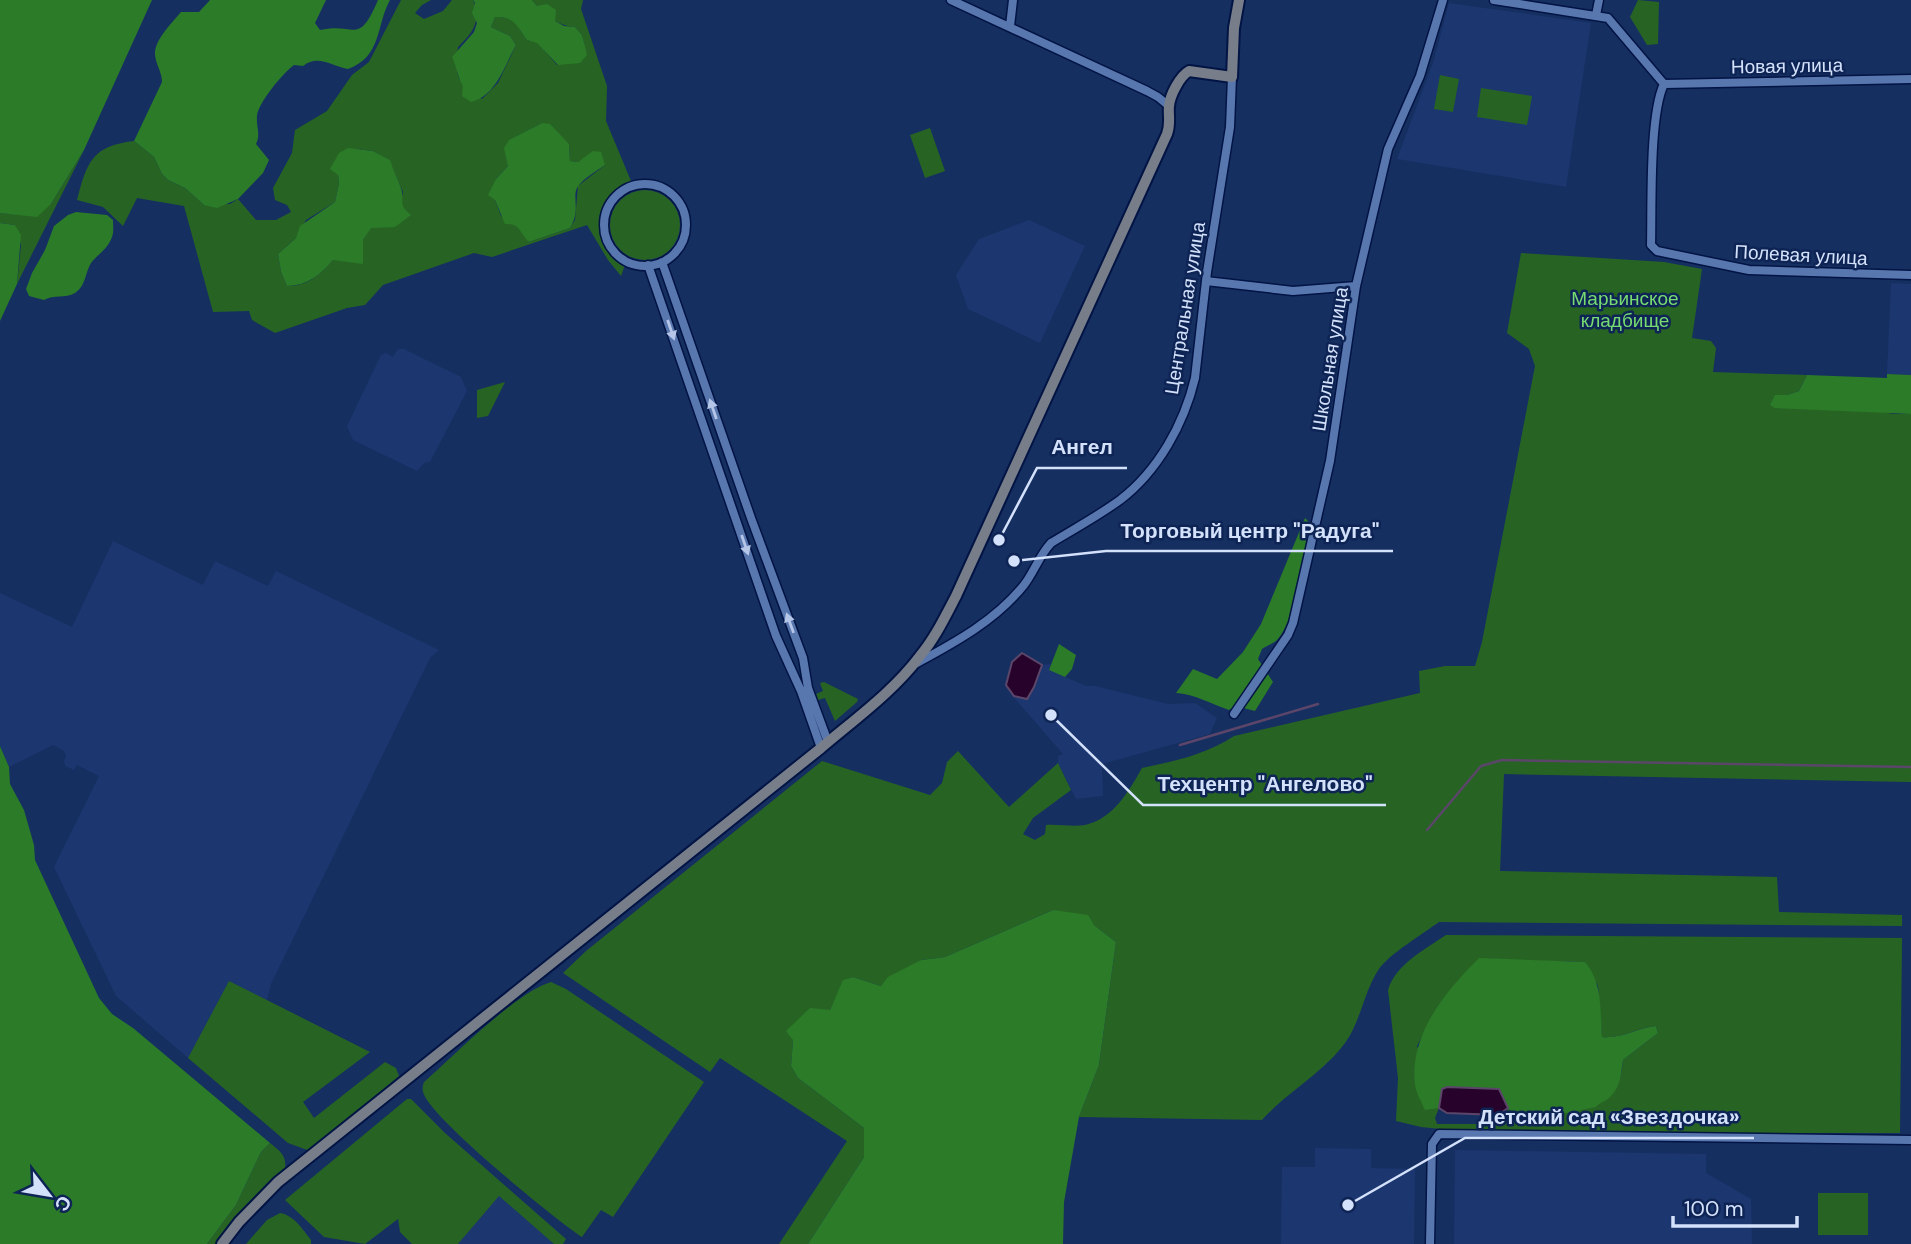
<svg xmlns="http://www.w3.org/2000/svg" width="1911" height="1244" viewBox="0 0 1911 1244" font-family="'DM Sans',sans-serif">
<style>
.built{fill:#1c366f}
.green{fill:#276424;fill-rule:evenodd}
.forest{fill:#2b7b28}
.water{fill:#27032c;stroke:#5b466a;stroke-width:2}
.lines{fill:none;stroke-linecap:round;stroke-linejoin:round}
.stream{stroke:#5b466a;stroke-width:2.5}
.street-casing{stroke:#021444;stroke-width:11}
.secondary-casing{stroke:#021444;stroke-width:14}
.street{stroke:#5977af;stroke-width:8}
.secondary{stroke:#777e8a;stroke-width:10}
.oneway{fill:#b5c6e8}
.labels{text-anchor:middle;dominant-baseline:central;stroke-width:5;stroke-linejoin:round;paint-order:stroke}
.street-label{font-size:19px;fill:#d4e1fb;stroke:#0d2455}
.park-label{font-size:19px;fill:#77db71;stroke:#0d2455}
.leader{fill:none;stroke:#d4e1fb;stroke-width:2.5}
.callout-dot{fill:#d4e1fb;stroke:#0d2455;stroke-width:2.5}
.callout-label{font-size:21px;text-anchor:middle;font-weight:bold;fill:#d4e1fb;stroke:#0d2455;stroke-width:5;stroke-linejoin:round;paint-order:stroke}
</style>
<rect width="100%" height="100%" fill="#162f61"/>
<path class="built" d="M 1449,3 L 1591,23 L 1566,187 L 1397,159 L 1433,63 Z
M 1029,220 L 1085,246 L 1040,343 L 968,309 L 956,275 L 979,239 Z
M 1891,283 L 1911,284 L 1911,375 L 1887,374 Z
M 398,349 L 404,349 L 461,377 L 467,391 L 430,462 L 424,463 L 417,471 L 353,440 L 347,426 L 381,355 L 386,353 L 393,357 Z
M 113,541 L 203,585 L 215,561 L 268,586 L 276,571 L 439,650 L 430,658 L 271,984 L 267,1000 L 229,981 L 188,1058 L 116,996 L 54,867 L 99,776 L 77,765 L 74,770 L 65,766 L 64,761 L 66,756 L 64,751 L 53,745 L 9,767 L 0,746 L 0,593 L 72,627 Z
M 1051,664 L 1049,670 L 1086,686 L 1095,686 L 1168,704 L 1195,703 L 1217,718 L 1210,734 L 1102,764 L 1103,796 L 1076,799 L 1058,763 L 1058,756 L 1063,754 L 1010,693 L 1014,696 L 1034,687 L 1042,665 Z
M 1315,1148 L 1371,1149 L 1371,1168 L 1415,1169 L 1414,1244 L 1281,1244 L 1282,1167 L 1315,1167 Z
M 1455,1150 L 1706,1154 L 1706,1173 L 1751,1199 L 1752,1244 L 1454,1244 Z
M 499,1195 L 554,1244 L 458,1244 Z"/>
<path class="green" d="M 401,0 L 431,0 L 422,5 L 415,13 L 424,19 L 443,11 L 452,0 L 473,0 C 482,20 473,33 458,47 C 455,80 456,80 482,99 L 498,83 L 516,45 L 510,36 L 491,27 L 495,17 C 515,16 516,24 527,40 L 537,42 L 557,65 L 584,45 L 582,35 L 575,27 C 557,26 543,14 532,0 L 583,0 L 581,9 L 607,86 L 606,121 L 631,181 C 594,200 587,243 625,265 L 621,276 L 608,260 L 587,225 L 492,257 L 474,253 L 383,285 L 365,305 L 347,308 L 275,333 L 252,320 L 249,311 L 213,312 L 184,206 L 137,198 L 123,226 L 103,207 L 77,200 C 87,162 92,146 134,141 L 154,157 L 162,174 L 168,180 L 185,188 L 204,205 L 230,204 L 238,199 L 256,220 L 276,220 L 291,212 L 287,205 L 275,200 L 273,188 L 292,153 L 295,130 L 327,111 L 352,75 L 369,62 ZM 542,123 L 569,144 L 570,161 L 578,162 L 586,157 L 605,165 L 578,186 L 575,220 L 570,228 L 529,242 L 520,229 L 501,216 L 495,200 L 496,179 L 508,166 L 510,140 ZM 357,149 L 373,151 L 389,160 L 403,192 L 401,201 L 404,210 L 395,227 L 371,227 L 363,240 L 343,260 L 333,260 C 320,275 308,286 287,286 L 281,272 L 278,254 L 296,238 L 306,220 L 335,202 L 339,183 L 338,175 Z
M 1638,0 L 1659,2 L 1658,44 L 1647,45 L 1630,17 Z
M 1440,75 L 1459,79 L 1453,112 L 1434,109 Z
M 1481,88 L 1532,96 L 1527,125 L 1477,117 Z
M 930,128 L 945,171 L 925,178 L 910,135 Z
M 84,150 L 17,284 L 21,245 L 15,225 L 0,223 L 0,213 L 15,214 L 51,204 Z
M610 225a35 35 0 1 1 70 0a35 35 0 1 1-70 0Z
M 1521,253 L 1664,262 L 1702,269 L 1692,338 L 1711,341 L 1716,348 L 1713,372 L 1807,375 L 1799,391 L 1787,395 L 1893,414 L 1911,414 L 1911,782 L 1504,774 L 1500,871 L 1777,877 L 1779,912 L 1902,915 L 1902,926 L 1439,922 C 1424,933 1388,955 1379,969 C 1364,991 1361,1021 1345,1043 C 1322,1074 1288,1091 1262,1120 L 1079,1117 L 1099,1065 L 1116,942 L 1094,925 L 1053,910 L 945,957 L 921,960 L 881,986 L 853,977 L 844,980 L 830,1010 L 793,1040 L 791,1066 L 798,1078 L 864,1128 L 864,1157 L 808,1244 L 779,1244 L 847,1141 L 720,1058 L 710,1072 L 563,973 L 586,951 L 822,761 L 930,795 L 942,783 L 947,762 L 958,751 L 1009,807 L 1058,763 L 1071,790 L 1033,818 L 1023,834 L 1035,840 L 1045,834 L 1046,825 C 1058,824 1072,827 1085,825 C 1113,819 1129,791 1142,768 C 1175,761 1205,755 1234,736 L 1420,693 L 1419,671 L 1445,666 L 1475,666 L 1482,642 L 1535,366 L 1529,349 L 1507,333 Z
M 505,382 L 488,416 L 477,418 L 477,390 Z
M 824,682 L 858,699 L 857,702 L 835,721 L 825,698 L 818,700 L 816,694 L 823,691 L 820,683 Z
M 1446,935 L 1902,938 L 1900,1133 L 1601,1133 L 1441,1129 L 1421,1127 L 1396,1121 L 1398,1078 L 1388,990 C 1396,964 1424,950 1446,935 ZM 1552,961 L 1585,962 L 1598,986 L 1602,1037 C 1621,1039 1636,1028 1656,1026 L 1658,1033 L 1623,1060 C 1621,1080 1618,1093 1599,1103 L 1519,1114 L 1508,1108 L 1504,1121 L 1496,1124 L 1437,1124 L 1435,1118 L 1439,1108 L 1417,1046 L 1439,1005 Z
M 229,981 L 370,1052 L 303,1102 L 314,1118 L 385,1062 L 396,1068 L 399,1076 L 310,1151 L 288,1143 L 188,1058 Z
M 551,982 L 566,989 L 704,1082 L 613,1217 L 601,1210 L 582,1237 C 555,1219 430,1118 423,1092 C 422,1089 423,1084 424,1082 C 455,1055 515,993 551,982 Z
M 407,1099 L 411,1099 L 445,1133 L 566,1239 L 563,1244 L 554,1244 L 499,1196 L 458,1244 L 412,1244 L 400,1232 L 398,1219 L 365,1244 L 324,1237 L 285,1200 Z
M 270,1143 C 280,1151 287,1156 285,1169 L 250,1203 L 217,1244 L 207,1244 L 236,1205 L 261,1152 Z
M 1818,1193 L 1868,1193 L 1868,1235 L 1818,1235 Z
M 280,1213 C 294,1215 303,1230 311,1240 L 311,1244 L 246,1244 L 267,1220 Z"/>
<path class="forest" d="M 0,0 L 152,0 L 84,150 L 51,204 L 37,217 L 0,213 Z
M 210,0 L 326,0 L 315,23 L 320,30 C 356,22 358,47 378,0 L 390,0 C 376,25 382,57 348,69 C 331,66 318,54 303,66 L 294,65 C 283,73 258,103 257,116 C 256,127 261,134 256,144 L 269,160 L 263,173 L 238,199 L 217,208 L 204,205 L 185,188 L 168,180 L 162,174 L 154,157 L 134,141 L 162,82 C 162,72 156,65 155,55 C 154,40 172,23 181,12 L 199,12 Z
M 473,0 L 532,0 L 537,6 L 547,4 L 556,10 L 555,21 L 564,26 L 575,27 L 582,35 L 587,55 L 580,63 L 558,65 L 537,43 L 527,40 C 517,26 514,16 495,17 L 491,27 L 510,36 L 516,45 C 504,66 497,95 471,102 L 462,96 L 463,86 C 457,76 457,67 452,57 L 474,32 L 477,23 L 472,13 L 475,3 Z
M 542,123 L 550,124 L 569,144 L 570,161 L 578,162 L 593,151 L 601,152 L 605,165 C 597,171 582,179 577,188 C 572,198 581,210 570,228 L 529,242 C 520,233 520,223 505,224 L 495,200 L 488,195 L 496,179 L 508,166 L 504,148 L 509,140 Z
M 348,148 L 373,151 L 390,160 C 393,170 398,179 401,188 C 405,201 397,204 411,215 L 395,227 L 371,228 L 363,240 L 363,264 L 333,260 C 320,275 309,285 287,286 L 281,272 L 278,254 L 296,238 L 300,226 L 335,202 L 339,183 L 338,175 L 330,169 L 339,153 Z
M 76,212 L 107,215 L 113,220 C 113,225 114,232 112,237 C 108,249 98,254 91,263 C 85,273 86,286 75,293 C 65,299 54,294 44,300 L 29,296 L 26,289 L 32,273 L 45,250 L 54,226 L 68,215 Z
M 0,223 L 15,225 L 21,235 L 17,284 L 0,321 Z
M 1887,374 L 1911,375 L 1911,414 L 1775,408 L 1770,405 L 1775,395 L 1787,395 L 1799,391 L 1807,375 L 1887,378 Z
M 1305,518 L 1310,523 C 1305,550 1296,623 1276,641 C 1272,644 1266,646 1262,649 L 1258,659 L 1273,682 L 1255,711 L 1236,706 L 1229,710 C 1211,704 1195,694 1176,693 L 1193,669 L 1217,679 L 1243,652 L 1261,624 Z
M 1059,644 L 1076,655 L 1072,669 L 1065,677 L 1049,670 Z
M 0,746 L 9,767 L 10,784 L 24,810 L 34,845 L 35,860 L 99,998 L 112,1014 L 133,1028 L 270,1143 L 261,1152 L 236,1205 L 207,1244 L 0,1244 Z
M 1053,910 L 1088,915 L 1094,925 L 1116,942 L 1099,1065 L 1079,1117 L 1064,1202 L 1063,1244 L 808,1244 L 864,1157 L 864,1128 L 798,1078 L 791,1066 L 793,1040 L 786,1031 L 810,1008 L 830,1010 L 843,980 L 853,977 L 881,986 L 888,977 L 921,960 L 945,957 Z
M 1479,958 L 1585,962 C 1603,983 1600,1011 1602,1037 C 1621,1039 1637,1028 1656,1026 L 1658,1033 L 1623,1060 C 1621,1073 1621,1087 1610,1097 C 1605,1102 1600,1102 1596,1107 C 1575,1111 1527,1124 1509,1109 C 1504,1105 1502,1095 1499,1089 L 1442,1089 L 1439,1108 L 1425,1110 C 1422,1103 1416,1093 1415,1085 C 1409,1034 1446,991 1479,958 Z"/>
<path class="water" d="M 1022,653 L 1042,665 L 1034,687 L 1027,699 L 1014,696 L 1006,685 L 1012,662 Z
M 1447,1087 L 1499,1089 L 1508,1108 L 1498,1115 L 1447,1113 L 1439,1108 L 1442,1089 Z"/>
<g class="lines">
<path class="stream" d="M 1180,745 L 1318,704
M 1427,830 L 1481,766 L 1502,760 L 1911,767"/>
<g class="street-casing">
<path id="street" d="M 951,0 L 1147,91 L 1158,97 L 1169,106
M 1494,0 L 1608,18 L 1664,84
M 1596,15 L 1599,0
M 1010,26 L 1013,0
M 1664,84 C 1649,115 1652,208 1651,245 L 1657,251 L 1749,270 L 1911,275
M 1664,84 L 1911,79
M604 225a41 41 0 1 1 82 0a41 41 0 1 1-82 0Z
M 662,262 L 751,518 L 803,658 L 808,688 L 828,742
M 648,265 L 776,636 L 801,691 L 821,748
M 1206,281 L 1293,291 L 1356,286
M 917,663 C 956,642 996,620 1024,585 C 1034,572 1039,556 1051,543 C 1074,529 1098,516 1120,500 C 1158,471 1184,424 1195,378 L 1207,272 L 1230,127 L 1232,77
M 1234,714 L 1288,635 L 1293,623 L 1330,461 L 1356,286 L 1388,149 L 1420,76 L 1443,0
M 1430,1244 L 1432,1144 L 1439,1134 L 1911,1140"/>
</g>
<g class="secondary-casing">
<path id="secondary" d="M 222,1244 L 239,1222 L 278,1182 L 821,748 C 855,719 893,692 920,656 C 935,638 945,617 956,596 L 1167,134 C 1171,123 1168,116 1169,106 C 1170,95 1180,76 1189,71 L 1232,77 L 1234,28 L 1239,0"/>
</g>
<use href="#street" class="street"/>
<use href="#secondary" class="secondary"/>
</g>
<defs><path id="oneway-solid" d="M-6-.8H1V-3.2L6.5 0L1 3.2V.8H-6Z" transform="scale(1.75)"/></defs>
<g class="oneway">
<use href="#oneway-solid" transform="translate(671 330) rotate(71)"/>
<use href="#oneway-solid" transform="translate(713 409) rotate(-109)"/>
<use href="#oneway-solid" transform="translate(745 545) rotate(71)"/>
<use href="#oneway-solid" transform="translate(790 623) rotate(-110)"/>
</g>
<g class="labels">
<g class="street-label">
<text transform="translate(1787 66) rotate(-1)">Новая улица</text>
<text transform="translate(1801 255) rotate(3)">Полевая улица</text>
<text transform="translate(1185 308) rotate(-81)">Центральная улица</text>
<text transform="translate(1330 359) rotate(-81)">Школьная улица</text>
</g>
<g class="park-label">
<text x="1625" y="298">Марьинское<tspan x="1625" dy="22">кладбище</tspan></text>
</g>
</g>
<path class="leader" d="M999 540L1037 468H1127M1014 561L1106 551H1393M1051 715L1143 805H1386M1348 1205L1465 1138H1754"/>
<g class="callout-dot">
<circle cx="999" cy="540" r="7"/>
<circle cx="1014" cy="561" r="7"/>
<circle cx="1051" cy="715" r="7"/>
<circle cx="1348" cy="1205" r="7"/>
</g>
<g class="callout-label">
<text x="1082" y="454">Ангел</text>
<text x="1250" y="538">Торговый центр "Радуга"</text>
<text x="1265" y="791">Техцентр "Ангелово"</text>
<text x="1609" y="1124">Детский сад «Звездочка»</text>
</g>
<g transform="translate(49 1195) rotate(121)" stroke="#0d2455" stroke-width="5" paint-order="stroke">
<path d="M0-5L12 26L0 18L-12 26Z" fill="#d4e1fb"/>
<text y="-10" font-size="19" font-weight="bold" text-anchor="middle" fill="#d4e1fb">С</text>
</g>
<path d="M1673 1216v10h124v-10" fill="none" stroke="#d4e1fb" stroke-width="3.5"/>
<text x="1684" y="1216" font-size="21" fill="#d4e1fb" stroke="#0d2455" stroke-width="5" paint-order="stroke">100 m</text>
</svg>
